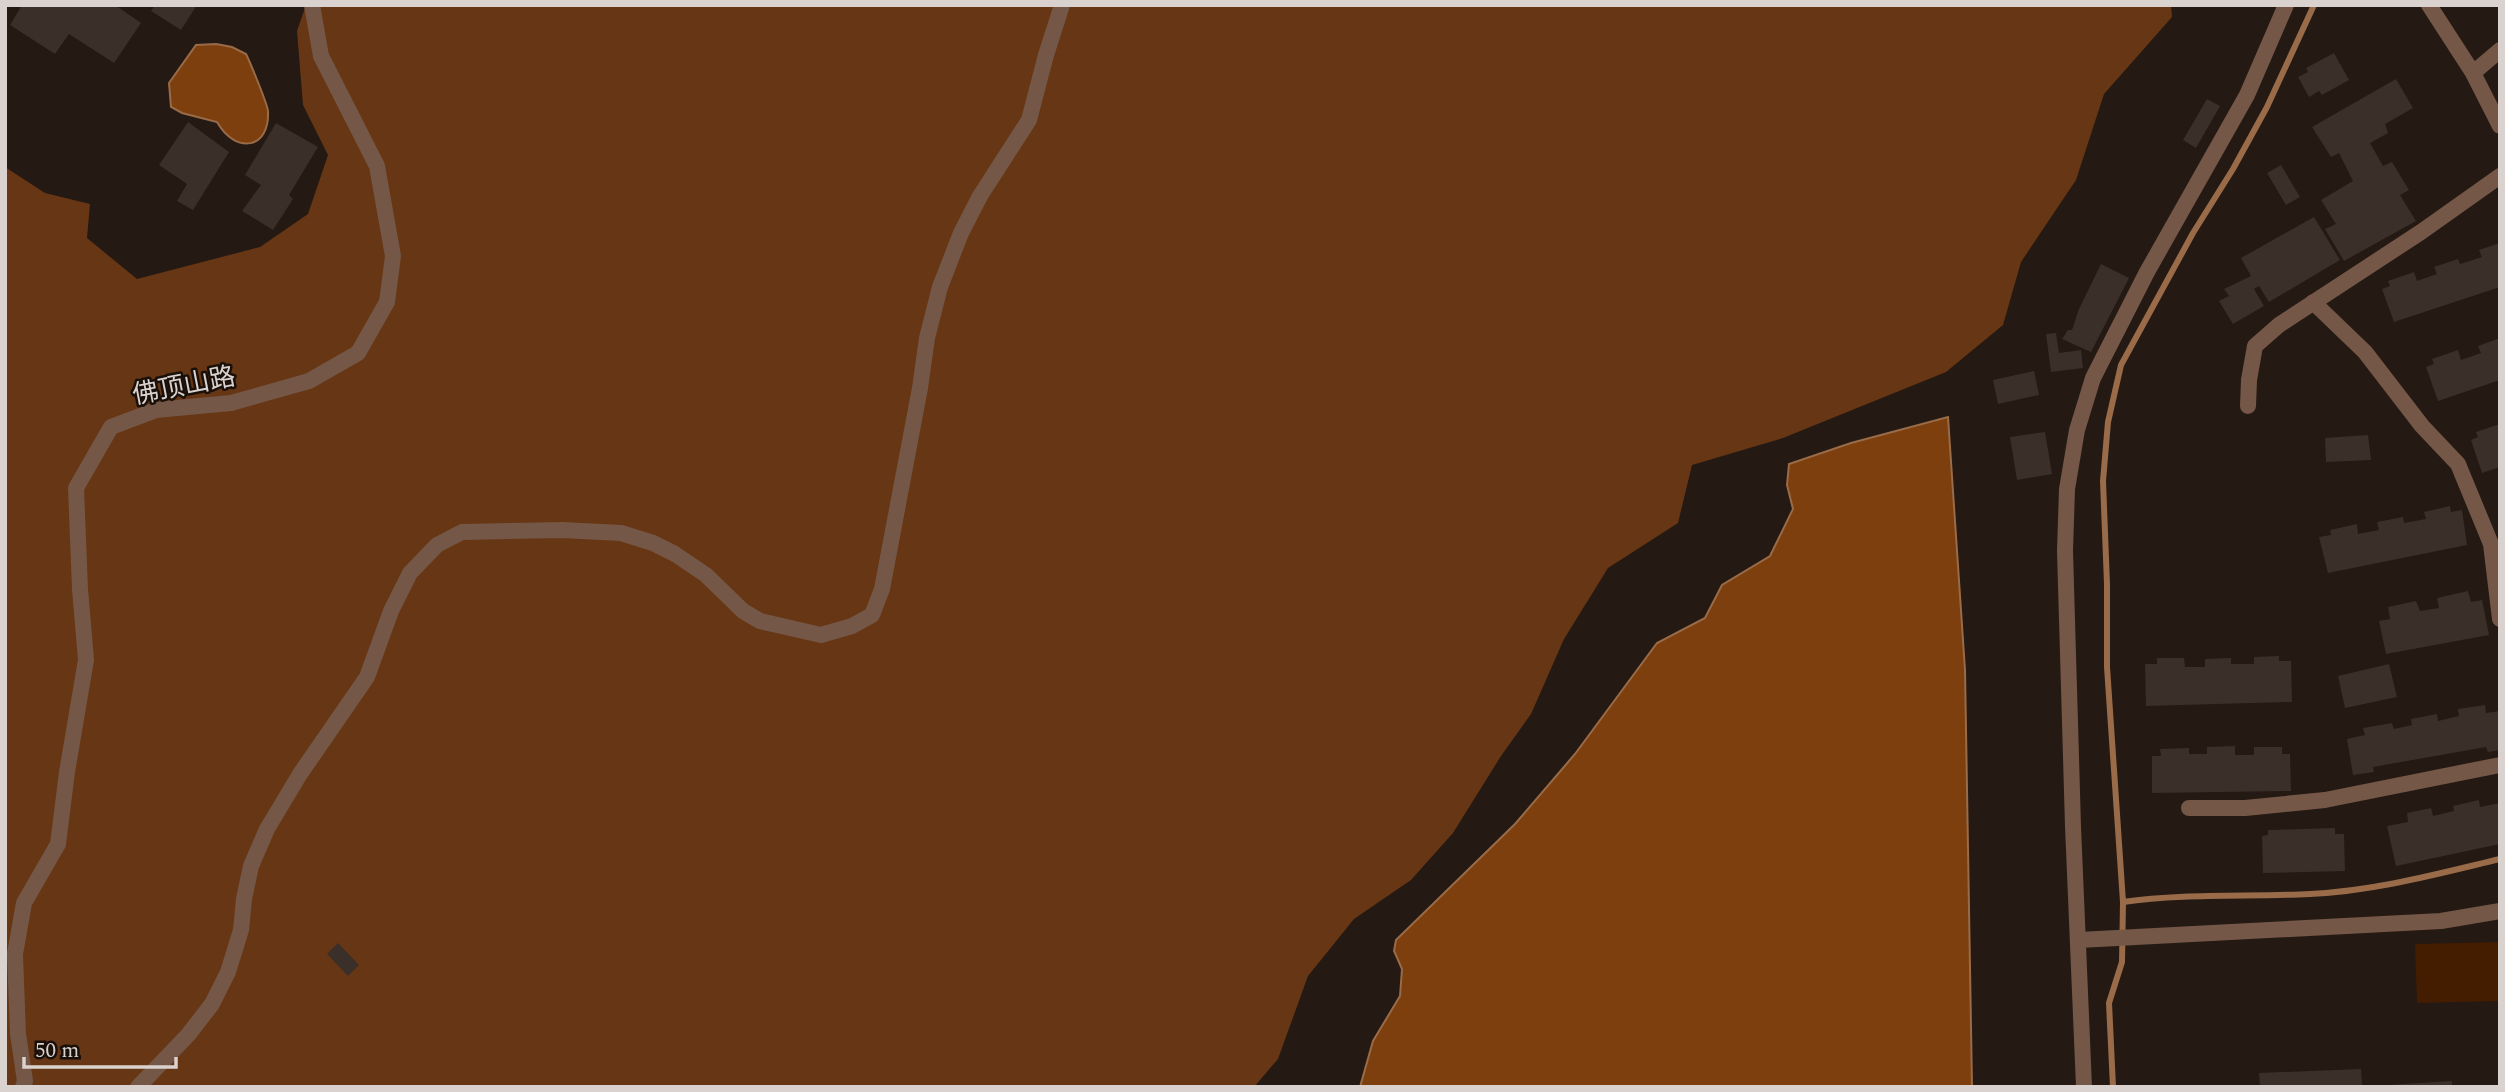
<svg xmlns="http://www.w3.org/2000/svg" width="2505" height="1092" viewBox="0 0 2505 1092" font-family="Spectral,'Noto Sans SC',serif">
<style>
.green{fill:#441d00}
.forest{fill:#673614}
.water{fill:#7d3f0e;stroke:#996b48;stroke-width:2}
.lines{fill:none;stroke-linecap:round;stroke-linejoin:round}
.stream{stroke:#996b48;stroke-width:6}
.building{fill:#3b2f29}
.minor{stroke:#745746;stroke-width:16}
.labels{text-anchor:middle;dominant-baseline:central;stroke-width:5;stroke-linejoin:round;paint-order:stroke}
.street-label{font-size:26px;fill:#dad2ce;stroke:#1a100a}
</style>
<rect width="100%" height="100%" fill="#241913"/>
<path class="green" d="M 2500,942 L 2500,1001 L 2417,1003 L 2415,944 Z"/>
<path class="forest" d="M 306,5 L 2171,5 L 2172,17 L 2104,94 L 2076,180 L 2021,262 L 2003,325 L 1946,372 L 1783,438 L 1692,465 L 1678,523 L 1608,568 L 1564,639 L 1531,714 L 1501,756 L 1453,833 L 1411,880 L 1354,919 L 1308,976 L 1278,1059 L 1254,1087 L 5,1087 L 5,167 L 45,193 L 90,204 L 87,238 L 137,279 L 260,247 L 308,214 L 328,155 L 303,105 L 297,31 Z"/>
<path class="water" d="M 216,44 L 232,47 L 246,54 C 250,62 267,103 268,111 C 270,149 236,155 217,122 L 182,113 L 171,107 L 169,83 L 196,45 Z
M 1948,417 L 1965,670 L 1972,1087 L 1360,1087 L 1373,1041 L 1400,996 L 1402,969 L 1394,951 L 1396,940 L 1515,824 L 1575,754 L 1657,643 L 1705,618 L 1722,585 L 1770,556 L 1793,509 L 1787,485 L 1789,464 L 1851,443 Z"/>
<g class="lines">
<path class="stream" d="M 2123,902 C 2184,893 2248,897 2310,894 C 2375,891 2437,874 2500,859
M 2113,1087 L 2109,1003 L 2122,962 L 2123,902 L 2107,667 L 2107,584 L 2103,481 L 2108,422 L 2121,365 L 2193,233 L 2233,169 L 2267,107 L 2314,5"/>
</g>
<path class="building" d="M 22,5 L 115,5 L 141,23 L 114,63 L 69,34 L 55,54 L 10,25 Z
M 155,5 L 197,5 L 181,30 L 151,11 Z
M 2334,53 L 2349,80 L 2322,95 L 2319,91 L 2309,97 L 2298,77 L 2308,72 L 2306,68 Z
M 2396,79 L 2413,108 L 2385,124 L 2388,133 L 2370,143 L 2383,166 L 2392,162 L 2409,190 L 2400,195 L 2416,221 L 2344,261 L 2325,229 L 2336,224 L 2321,200 L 2353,181 L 2339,153 L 2331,157 L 2312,127 Z
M 2207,99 L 2220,106 L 2196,148 L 2183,140 Z
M 188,122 L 229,152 L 193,210 L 177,201 L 187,184 L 159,165 Z
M 276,123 L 318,147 L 289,195 L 293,199 L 273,230 L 242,211 L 261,185 L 245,175 Z
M 2281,165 L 2300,197 L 2286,205 L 2267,173 Z
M 2314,217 L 2340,260 L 2269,302 L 2259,286 L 2254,289 L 2264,306 L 2233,324 L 2219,301 L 2229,296 L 2224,289 L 2251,276 L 2241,258 Z
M 2500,243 L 2500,287 L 2394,322 L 2382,289 L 2390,286 L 2388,281 L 2414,272 L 2417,281 L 2437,274 L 2434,267 L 2458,259 L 2460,264 L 2482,257 L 2479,250 Z
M 2101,264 L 2129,278 L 2091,352 L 2062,339 L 2068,330 L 2072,330 L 2079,309 Z
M 2056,333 L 2059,353 L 2081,350 L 2083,368 L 2051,372 L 2046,334 Z
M 2500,338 L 2500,380 L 2438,401 L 2426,367 L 2434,364 L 2432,359 L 2458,350 L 2461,360 L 2481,353 L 2478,346 Z
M 2034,371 L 2039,395 L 1998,404 L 1993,380 Z
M 2500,424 L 2500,467 L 2482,473 L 2471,440 L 2478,437 L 2476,432 Z
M 2045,432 L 2052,474 L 2017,480 L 2010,437 Z
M 2368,435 L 2371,460 L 2326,462 L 2325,438 Z
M 2450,506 L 2451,512 L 2462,510 L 2467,545 L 2328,573 L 2319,537 L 2331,535 L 2330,530 L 2357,524 L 2358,534 L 2379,530 L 2377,522 L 2403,517 L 2404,523 L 2426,519 L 2424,512 Z
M 2468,591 L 2471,602 L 2482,600 L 2489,635 L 2386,654 L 2379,621 L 2390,619 L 2388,607 L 2416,601 L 2420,611 L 2439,608 L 2437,598 Z
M 2279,656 L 2279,661 L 2291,661 L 2292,702 L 2146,706 L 2145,664 L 2157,664 L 2157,658 L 2184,658 L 2185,667 L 2205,667 L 2205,659 L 2231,658 L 2231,664 L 2254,664 L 2254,657 Z
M 2389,664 L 2397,697 L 2345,708 L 2338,676 Z
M 2485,705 L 2486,713 L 2500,711 L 2500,750 L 2488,752 L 2486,747 L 2373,767 L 2374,772 L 2353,775 L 2347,739 L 2365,735 L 2363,728 L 2392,723 L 2394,729 L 2412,725 L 2411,719 L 2437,714 L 2438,721 L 2459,716 L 2458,709 Z
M 2235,746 L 2235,755 L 2254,755 L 2254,747 L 2282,747 L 2282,754 L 2290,754 L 2291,791 L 2152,793 L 2152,756 L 2161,756 L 2160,749 L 2189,748 L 2189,754 L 2207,754 L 2207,747 Z
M 2479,800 L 2480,807 L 2500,803 L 2500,844 L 2396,866 L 2387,826 L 2408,822 L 2407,813 L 2431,808 L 2433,816 L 2454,811 L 2453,806 Z
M 2335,828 L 2335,834 L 2344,834 L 2345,871 L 2263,873 L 2262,836 L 2268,835 L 2268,830 Z
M 338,943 L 359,965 L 348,976 L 327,954 Z
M 2361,1069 L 2362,1087 L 2260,1087 L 2259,1073 Z
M 2452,1081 L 2452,1087 L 2387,1087 L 2387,1085 Z"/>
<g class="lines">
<path class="minor" d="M 2429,5 L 2473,73 L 2500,126
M 2473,73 L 2500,50
M 2313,302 L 2365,352 L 2422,426 L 2458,464 L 2491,544 L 2500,619
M 2248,406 L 2249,380 L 2255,346 L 2279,325 L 2421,232 L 2500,176
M 2189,808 L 2245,808 L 2325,800 L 2500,765
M 2079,940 L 2441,921 L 2500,911
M 23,1087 L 25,1081 L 18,1034 L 15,954 L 24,903 L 58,844 L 67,772 L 86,660 L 80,589 L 76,488 L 111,427 L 156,410 L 231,403 L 309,381 L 358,353 L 387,302 L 393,256 L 377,166 L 321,56 L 312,5
M 138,1087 L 188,1035 L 212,1004 L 228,972 L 241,930 L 244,899 L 251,866 L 267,829 L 300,774 L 367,677 L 391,611 L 410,573 L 437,545 L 462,532 L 562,530 L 621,533 L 653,543 L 675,554 L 706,575 L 743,611 L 760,621 L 821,635 L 852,626 L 872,615 L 882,589 L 920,388 L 927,338 L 940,287 L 961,233 L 980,196 L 1029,120 L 1046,55 L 1062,5
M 2084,1087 L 2073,826 L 2065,551 L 2067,489 L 2077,430 L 2093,378 L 2147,272 L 2247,95 L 2286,5"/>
</g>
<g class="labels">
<g class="street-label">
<text transform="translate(184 386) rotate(-11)">佛顶山路</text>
</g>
</g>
<rect width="2505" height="1092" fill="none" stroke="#dad2ce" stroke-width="14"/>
<path d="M24 1057v10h152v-10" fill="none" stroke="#dad2ce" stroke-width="3.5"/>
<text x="35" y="1057" font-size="21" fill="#dad2ce" stroke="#1a100a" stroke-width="5" paint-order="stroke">50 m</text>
</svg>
